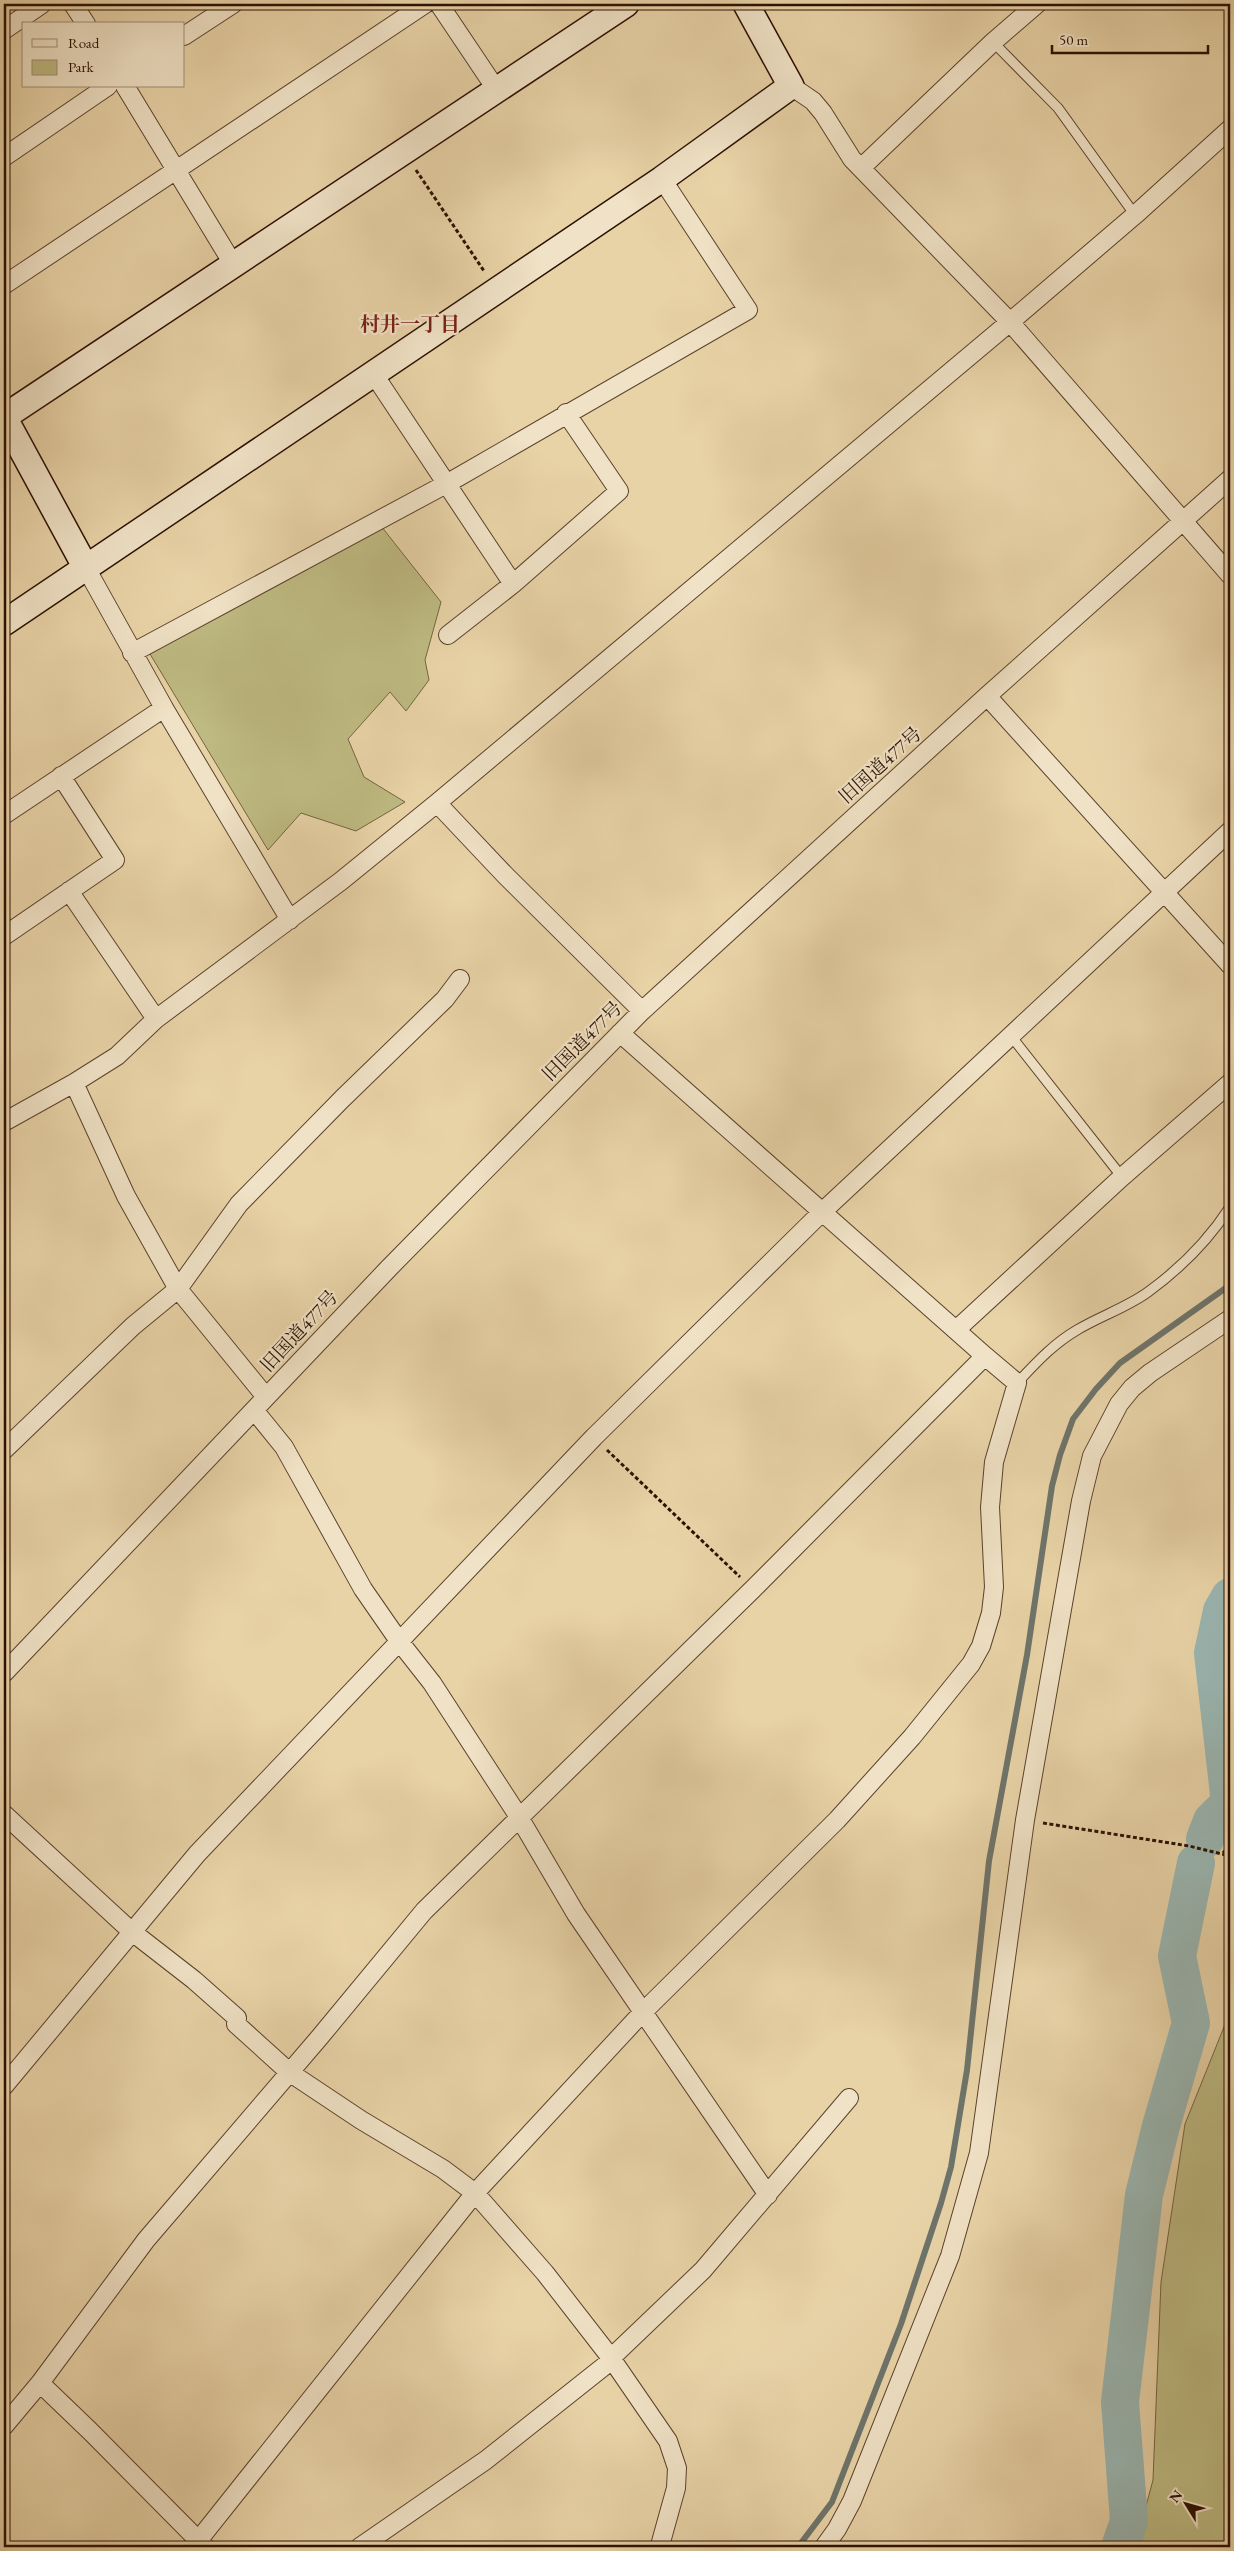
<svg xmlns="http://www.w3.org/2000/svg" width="1234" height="2551" viewBox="0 0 1234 2551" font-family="'EB Garamond','Noto Serif JP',serif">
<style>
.green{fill:#beba82;stroke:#756542}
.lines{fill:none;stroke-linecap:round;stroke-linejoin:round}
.stream{stroke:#6e746b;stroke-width:6}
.river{stroke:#9ab6b1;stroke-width:38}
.lane-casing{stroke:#5b412b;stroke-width:11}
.street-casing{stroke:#5b412b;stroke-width:20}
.secondary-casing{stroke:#2c1002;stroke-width:28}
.path{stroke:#2c1002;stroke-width:3;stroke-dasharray:4 2.5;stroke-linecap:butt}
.lane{stroke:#f0e2c6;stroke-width:9}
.street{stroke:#f0e2c6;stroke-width:18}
.secondary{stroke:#f0e2c6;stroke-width:25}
.labels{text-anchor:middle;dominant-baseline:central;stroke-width:4.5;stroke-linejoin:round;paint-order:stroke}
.street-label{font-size:19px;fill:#2c1002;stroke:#f0e2c6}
.neighbourhood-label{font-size:20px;font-weight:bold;fill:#7a1f14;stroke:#f0e2c6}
</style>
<rect width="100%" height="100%" fill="#e8d3a7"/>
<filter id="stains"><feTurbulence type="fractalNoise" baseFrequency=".004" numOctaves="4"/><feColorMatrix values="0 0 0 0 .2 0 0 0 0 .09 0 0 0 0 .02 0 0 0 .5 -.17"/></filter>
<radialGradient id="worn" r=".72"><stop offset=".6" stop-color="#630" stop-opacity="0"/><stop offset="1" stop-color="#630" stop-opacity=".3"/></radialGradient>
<path class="green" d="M 381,526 L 441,602 L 425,660 L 429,680 L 406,711 L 390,692 L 348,739 L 364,777 L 405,802 L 356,831 L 301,813 L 268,850 L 150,654 Z
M 1230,2012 L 1230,2547 L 1135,2547 L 1153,2480 L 1161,2282 L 1185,2124 Z"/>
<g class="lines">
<path class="stream" d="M 798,2547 L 832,2502 L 901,2324 L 941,2203 L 951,2167 L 967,2070 L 989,1861 L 1027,1655 L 1052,1486 L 1060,1455 L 1073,1419 L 1096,1389 L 1120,1363 L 1230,1285"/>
<path class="river" d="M 1205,1839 L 1212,1821 L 1230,1803 L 1213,1653 L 1222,1611 L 1230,1597
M 1120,2547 L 1129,2521 L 1120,2402 L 1144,2195 L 1161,2126 L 1191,2023 L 1177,1956 L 1196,1863"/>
<g class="lane-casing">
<path id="lane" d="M 993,42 L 1058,108 L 1135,215
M 1011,1036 L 1122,1177
M 1017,1383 C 1036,1363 1053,1344 1077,1330 C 1100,1316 1126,1308 1148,1292 C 1181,1268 1208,1241 1230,1207"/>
</g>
<g class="street-casing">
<path id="street" d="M 73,4 L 86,24
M 439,4 L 496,89
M 4,30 L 42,4
M 184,36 L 233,4
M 125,86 L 233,264
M 791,86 L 813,101 L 823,113 L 852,159 L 1010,322 L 1230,575
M 4,157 L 108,86
M 861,168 L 993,42 L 1037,4
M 4,285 L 425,4
M 373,373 L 513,584
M 86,568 L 164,708 L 290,920
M 448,635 L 513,584 L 619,491 L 566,413
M 132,653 L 448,483 L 748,310 L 662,179
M 987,696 L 1230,965
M 437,803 L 505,875 L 642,1011
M 4,815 L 164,708
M 69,891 L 156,1019
M 4,936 L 115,860 L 61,776
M 74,1083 L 126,1196 L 178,1289 L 266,1397
M 4,1122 L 74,1083 L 117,1056 L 156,1019 L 341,881 L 437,803 L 1010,322 L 1135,215 L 1230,129
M 956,1330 L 1122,1177 L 1230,1083
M 254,1410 L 284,1447 L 363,1589 L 399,1641 L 432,1683 L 519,1817 L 576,1914 L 768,2195
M 4,1450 L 133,1326 L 178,1289 L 239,1204 L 342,1099 L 445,999 L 460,979
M 4,1673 L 388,1269 L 642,1011 L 987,696 L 1230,479
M 4,1814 L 131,1931 L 194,1980 L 237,2018 L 236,2024 L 289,2072 L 361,2120 L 443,2169 L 475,2193 L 545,2273 L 611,2358 L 668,2441 L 677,2468 L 676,2488 L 661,2542 L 663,2547
M 4,2086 L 197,1854 L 594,1437 L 821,1213 L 1230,831
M 611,2358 L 703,2270 L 849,2098
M 40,2383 L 90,2431 L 205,2547
M 4,2426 L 40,2383 L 146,2240 L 319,2038 L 424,1911 L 753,1589 L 985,1356 L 620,1033
M 193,2547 L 475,2193 L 642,2013 L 837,1820 L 912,1737 L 971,1664 L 981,1646 L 991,1613 L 994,1587 L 990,1507 L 994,1462 L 1017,1383 L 985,1356
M 360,2547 L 486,2460 L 612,2360
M 824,2547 L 837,2529 L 852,2501 L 950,2256 L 979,2153 L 1025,1820 L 1081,1501 L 1092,1456 L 1119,1404 L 1132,1388 L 1150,1373 L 1230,1319"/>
</g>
<g class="secondary-casing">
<path id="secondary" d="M 4,417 L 626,4
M 4,417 L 86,568
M 4,623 L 662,179 L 791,86 L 746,4"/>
</g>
<path class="path" d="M 416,170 L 484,271
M 607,1450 L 740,1577
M 1043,1823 L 1189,1846 L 1230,1856
M 1223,1853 L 1230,1845"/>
<use href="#lane" class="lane"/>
<use href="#street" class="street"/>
<use href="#secondary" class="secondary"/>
</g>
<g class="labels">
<g class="street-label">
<text transform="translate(880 765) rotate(-42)">旧国道477号</text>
<text transform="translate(582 1041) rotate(-45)">旧国道477号</text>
<text transform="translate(299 1331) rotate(-47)">旧国道477号</text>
</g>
<g class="neighbourhood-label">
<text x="410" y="324">村井一丁目</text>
</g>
</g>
<rect width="1234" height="2551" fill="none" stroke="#e8d3a7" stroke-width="20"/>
<rect x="5" y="5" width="1224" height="2541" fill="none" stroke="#2c1002" stroke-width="2.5"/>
<rect x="10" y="10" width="1214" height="2531" fill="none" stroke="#2c1002"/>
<rect x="22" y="22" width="162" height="65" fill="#f0e2c6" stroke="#a28e78"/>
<rect x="32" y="39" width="25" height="8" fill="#f0e2c6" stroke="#a28e78"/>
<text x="68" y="48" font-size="15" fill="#2c1002">Road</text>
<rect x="32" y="60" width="25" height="15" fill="#beba82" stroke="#a28e78"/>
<text x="68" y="72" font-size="15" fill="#2c1002">Park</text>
<g transform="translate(1186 2504) rotate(307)" stroke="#f0e2c6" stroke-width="4" paint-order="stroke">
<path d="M0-4L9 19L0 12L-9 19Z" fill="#2c1002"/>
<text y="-8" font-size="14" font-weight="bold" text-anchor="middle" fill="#2c1002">N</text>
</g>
<path d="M1052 45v8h156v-8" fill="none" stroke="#2c1002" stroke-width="2.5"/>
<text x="1059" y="45" font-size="15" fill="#2c1002" stroke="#f0e2c6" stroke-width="4" paint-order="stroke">50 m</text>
<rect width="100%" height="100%" filter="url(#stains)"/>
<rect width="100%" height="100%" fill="url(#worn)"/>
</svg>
